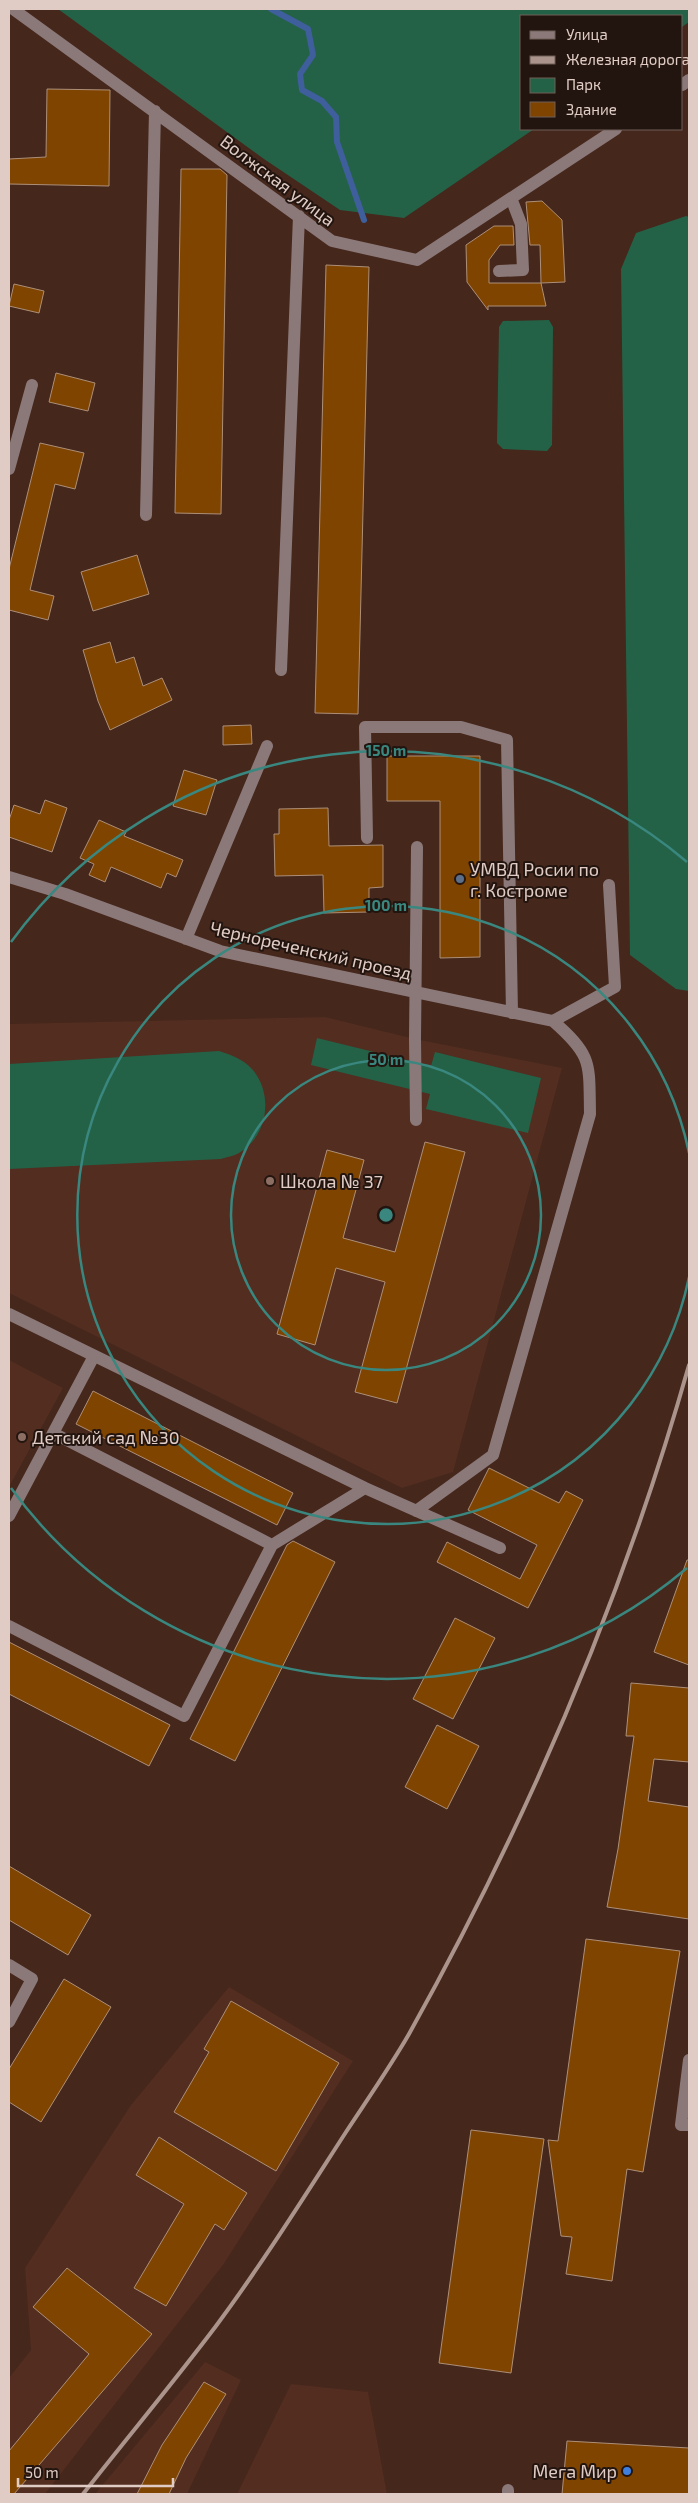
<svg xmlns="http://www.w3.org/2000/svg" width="698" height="2503" viewBox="0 0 698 2503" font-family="'Exo 2',sans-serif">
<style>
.built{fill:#522d20}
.green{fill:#246247}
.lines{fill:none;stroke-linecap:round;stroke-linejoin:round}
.stream{stroke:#3e5e9c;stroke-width:6}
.building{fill:#804401;stroke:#ad8f78}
.minor{stroke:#8b7979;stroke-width:12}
.rail{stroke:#ab948b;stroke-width:4}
.ring{fill:none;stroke:#39877f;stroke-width:2.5}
.service-dot{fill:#5c6f8a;stroke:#22140f;stroke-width:2}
.education-dot{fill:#8d6e63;stroke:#22140f;stroke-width:2}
.shop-dot{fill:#3f7fe0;stroke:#22140f;stroke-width:2}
.labels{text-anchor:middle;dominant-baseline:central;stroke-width:4;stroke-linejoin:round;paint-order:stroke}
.street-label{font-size:18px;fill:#e0ccc5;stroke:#22140f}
.poi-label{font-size:18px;fill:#e0ccc5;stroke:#22140f;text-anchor:start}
.centre{fill:#39877f;stroke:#22140f;stroke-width:2.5}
.ring-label{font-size:15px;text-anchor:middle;font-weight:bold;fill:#39877f;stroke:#22140f;stroke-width:4;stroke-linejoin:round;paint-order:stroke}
</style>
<rect width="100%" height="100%" fill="#45271c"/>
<path class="built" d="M 325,1017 L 415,1039 L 562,1068 L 453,1472 L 402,1488 L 9,1293 L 9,1024 Z
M 9,1360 L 63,1388 L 9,1487 Z
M 229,1987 L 353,2061 L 223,2265 L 45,2494 L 9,2494 L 9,2378 L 31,2350 L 25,2268 L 131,2105 Z
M 205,2362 L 241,2380 L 187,2494 L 95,2494 Z
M 291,2384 L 368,2392 L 387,2494 L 237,2494 Z"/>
<path class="green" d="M 58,9 L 689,9 L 689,22 L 682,27 L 682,16 L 522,16 L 522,129 L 534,129 L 404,218 L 340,210 L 264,159 Z
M 686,216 L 689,217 L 689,991 L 676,989 L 630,955 L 621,269 L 636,233 Z
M 549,320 L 553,327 L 552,445 L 547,451 L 503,449 L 497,443 L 499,327 L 503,321 Z
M 317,1038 L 431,1066 L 435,1052 L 541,1078 L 528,1133 L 426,1109 L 430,1094 L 311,1065 Z
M 219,1051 C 231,1055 243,1059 252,1069 C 274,1094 268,1136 239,1153 C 234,1156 226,1157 221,1159 L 9,1169 L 9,1064 Z"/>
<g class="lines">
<path class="stream" d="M 271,9 L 308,29 L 313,55 L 300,74 L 302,90 L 322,101 L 336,117 L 337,142 L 364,220"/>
</g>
<path class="building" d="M 47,89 L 110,90 L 109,186 L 9,184 L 9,159 L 46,157 Z
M 181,169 L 220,169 L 227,175 L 221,514 L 175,513 Z
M 542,201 L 562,220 L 565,282 L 541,283 L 540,245 L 530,245 L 526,202 Z
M 494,226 L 513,226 L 514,245 L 500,245 L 489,260 L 489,283 L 541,283 L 546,306 L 488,306 L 488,310 L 467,282 L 466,245 Z
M 326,265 L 369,267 L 358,714 L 315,713 Z
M 14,284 L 44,291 L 39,313 L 9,306 Z
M 56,373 L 95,383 L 88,411 L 49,402 Z
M 40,443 L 84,453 L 75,489 L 55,484 L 30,590 L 54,596 L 48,620 L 9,610 L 9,569 Z
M 137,555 L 149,594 L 93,611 L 81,572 Z
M 110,642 L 116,663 L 134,657 L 143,686 L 162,678 L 172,700 L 110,730 L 98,701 L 83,650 Z
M 251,725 L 252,744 L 223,745 L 223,726 Z
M 387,756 L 480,756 L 480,957 L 440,958 L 440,801 L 387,801 Z
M 184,770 L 217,780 L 206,815 L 173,806 Z
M 45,800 L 67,808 L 52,852 L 9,837 L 9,820 L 14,805 L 40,814 Z
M 328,808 L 329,846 L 383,845 L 383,887 L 369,888 L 369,912 L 324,913 L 323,875 L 275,876 L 274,834 L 279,834 L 279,809 Z
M 99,820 L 126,832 L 124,836 L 183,860 L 176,877 L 167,873 L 161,888 L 111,867 L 105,882 L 89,875 L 94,864 L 80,858 Z
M 425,1142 L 465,1152 L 397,1403 L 355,1392 L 385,1282 L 336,1268 L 315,1345 L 277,1334 L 327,1150 L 364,1160 L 343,1238 L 395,1252 Z
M 93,1391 L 293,1493 L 277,1525 L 76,1424 Z
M 489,1468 L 559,1503 L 566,1491 L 583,1500 L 528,1608 L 437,1562 L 447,1542 L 520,1579 L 537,1545 L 468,1510 Z
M 293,1541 L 335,1562 L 235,1761 L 190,1739 L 287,1545 Z
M 687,1560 L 689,1560 L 689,1665 L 654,1652 Z
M 455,1618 L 495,1638 L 453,1719 L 413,1699 Z
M 9,1642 L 170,1725 L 149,1766 L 9,1694 Z
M 631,1683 L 689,1688 L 689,1762 L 654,1759 L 648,1801 L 689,1807 L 689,1919 L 607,1907 L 618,1849 L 634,1736 L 626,1736 Z
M 437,1725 L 479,1746 L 447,1809 L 405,1787 Z
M 9,1866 L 91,1915 L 68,1955 L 9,1920 Z
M 586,1939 L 680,1951 L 643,2172 L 627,2169 L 612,2281 L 566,2274 L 572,2237 L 561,2236 L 548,2140 L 558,2141 Z
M 64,1979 L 111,2007 L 41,2122 L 9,2102 L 9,2069 Z
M 231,2001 L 339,2063 L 276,2171 L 174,2112 L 209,2052 L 204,2049 Z
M 471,2130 L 544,2139 L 511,2373 L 439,2363 Z
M 159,2137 L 247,2193 L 224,2230 L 215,2224 L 166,2306 L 134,2288 L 184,2204 L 136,2175 Z
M 67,2268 L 152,2334 L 14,2494 L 9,2494 L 9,2451 L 89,2354 L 33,2307 Z
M 204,2382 L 226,2394 L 186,2458 L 169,2494 L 137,2494 L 162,2445 Z
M 567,2441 L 689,2448 L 689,2494 L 562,2494 Z"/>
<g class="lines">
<path class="minor" d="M 13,9 L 332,241 L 417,260 L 616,129
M 682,85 L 689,80
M 499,271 L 523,270 L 521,224 L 511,198
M 9,469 L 32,385
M 146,515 L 155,111
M 281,670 L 299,216
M 367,838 L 365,727 L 461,727 L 507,740 L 512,1013
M 9,877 L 65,894 L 220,951 L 553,1021
M 186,939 L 267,746
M 553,1021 L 615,987 L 609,885
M 416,1120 L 415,1039 L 417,847
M 9,1314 L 365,1488 L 500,1548
M 416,1511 L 493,1455 L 590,1114 C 589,1063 593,1056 553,1021
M 9,1516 L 94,1356
M 272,1545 L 365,1488
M 9,1626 L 184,1716 L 272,1545 L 53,1433
M 9,1965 L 32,1979 L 9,2022
M 689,2060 L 681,2125 L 689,2125
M 508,2490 L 508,2494"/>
<path class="rail" d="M 83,2494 C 127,2438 173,2383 216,2326 C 262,2264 304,2197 346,2132 C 367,2100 390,2067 409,2034 C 527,1822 623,1598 689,1365"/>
</g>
<g class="ring">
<circle cx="386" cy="1215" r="155"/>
<path d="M689 1277A309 309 0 1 1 689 1153"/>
<path d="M687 1568A464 464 0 0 1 11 1488M11 942A464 464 0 0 1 687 862"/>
</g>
<circle class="service-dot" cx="460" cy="879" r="5"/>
<g class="education-dot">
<circle cx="270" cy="1181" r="5"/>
<circle cx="22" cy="1437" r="5"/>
</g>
<circle class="shop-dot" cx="627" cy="2471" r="5"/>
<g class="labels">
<g class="street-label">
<text transform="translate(278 180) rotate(37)">Волжская улица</text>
<text transform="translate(311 950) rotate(13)">Чернореченский проезд</text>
</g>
<g class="poi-label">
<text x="470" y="869">УМВД Росии по<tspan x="470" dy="21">г. Костроме</tspan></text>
<text x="280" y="1181">Школа № 37</text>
<text x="32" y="1437">Детский сад №30</text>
<text x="617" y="2471" text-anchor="end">Мега Мир</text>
</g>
</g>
<circle cx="386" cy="1215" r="8" class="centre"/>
<g class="ring-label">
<text x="386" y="756">150 m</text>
<text x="386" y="911">100 m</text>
<text x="386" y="1065">50 m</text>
</g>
<rect width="698" height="2503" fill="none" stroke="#e0ccc5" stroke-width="20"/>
<rect x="520" y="15" width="162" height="115" fill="#22140f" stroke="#6e5e58"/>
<rect x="530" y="31" width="25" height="8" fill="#8b7979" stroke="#6e5e58"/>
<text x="566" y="40" font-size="15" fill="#e0ccc5">Улица</text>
<rect x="530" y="56" width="25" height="8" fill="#ab948b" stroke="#6e5e58"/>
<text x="566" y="65" font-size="15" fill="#e0ccc5">Железная дорога</text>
<rect x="530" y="78" width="25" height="15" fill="#246247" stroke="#6e5e58"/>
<text x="566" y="90" font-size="15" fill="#e0ccc5">Парк</text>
<rect x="530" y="102" width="25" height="15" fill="#804401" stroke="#6e5e58"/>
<text x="566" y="115" font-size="15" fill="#e0ccc5">Здание</text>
<path d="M18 2478v8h155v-8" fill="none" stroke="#e0ccc5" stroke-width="2.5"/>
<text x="25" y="2478" font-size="15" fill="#e0ccc5" stroke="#22140f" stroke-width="4" paint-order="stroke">50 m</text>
</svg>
